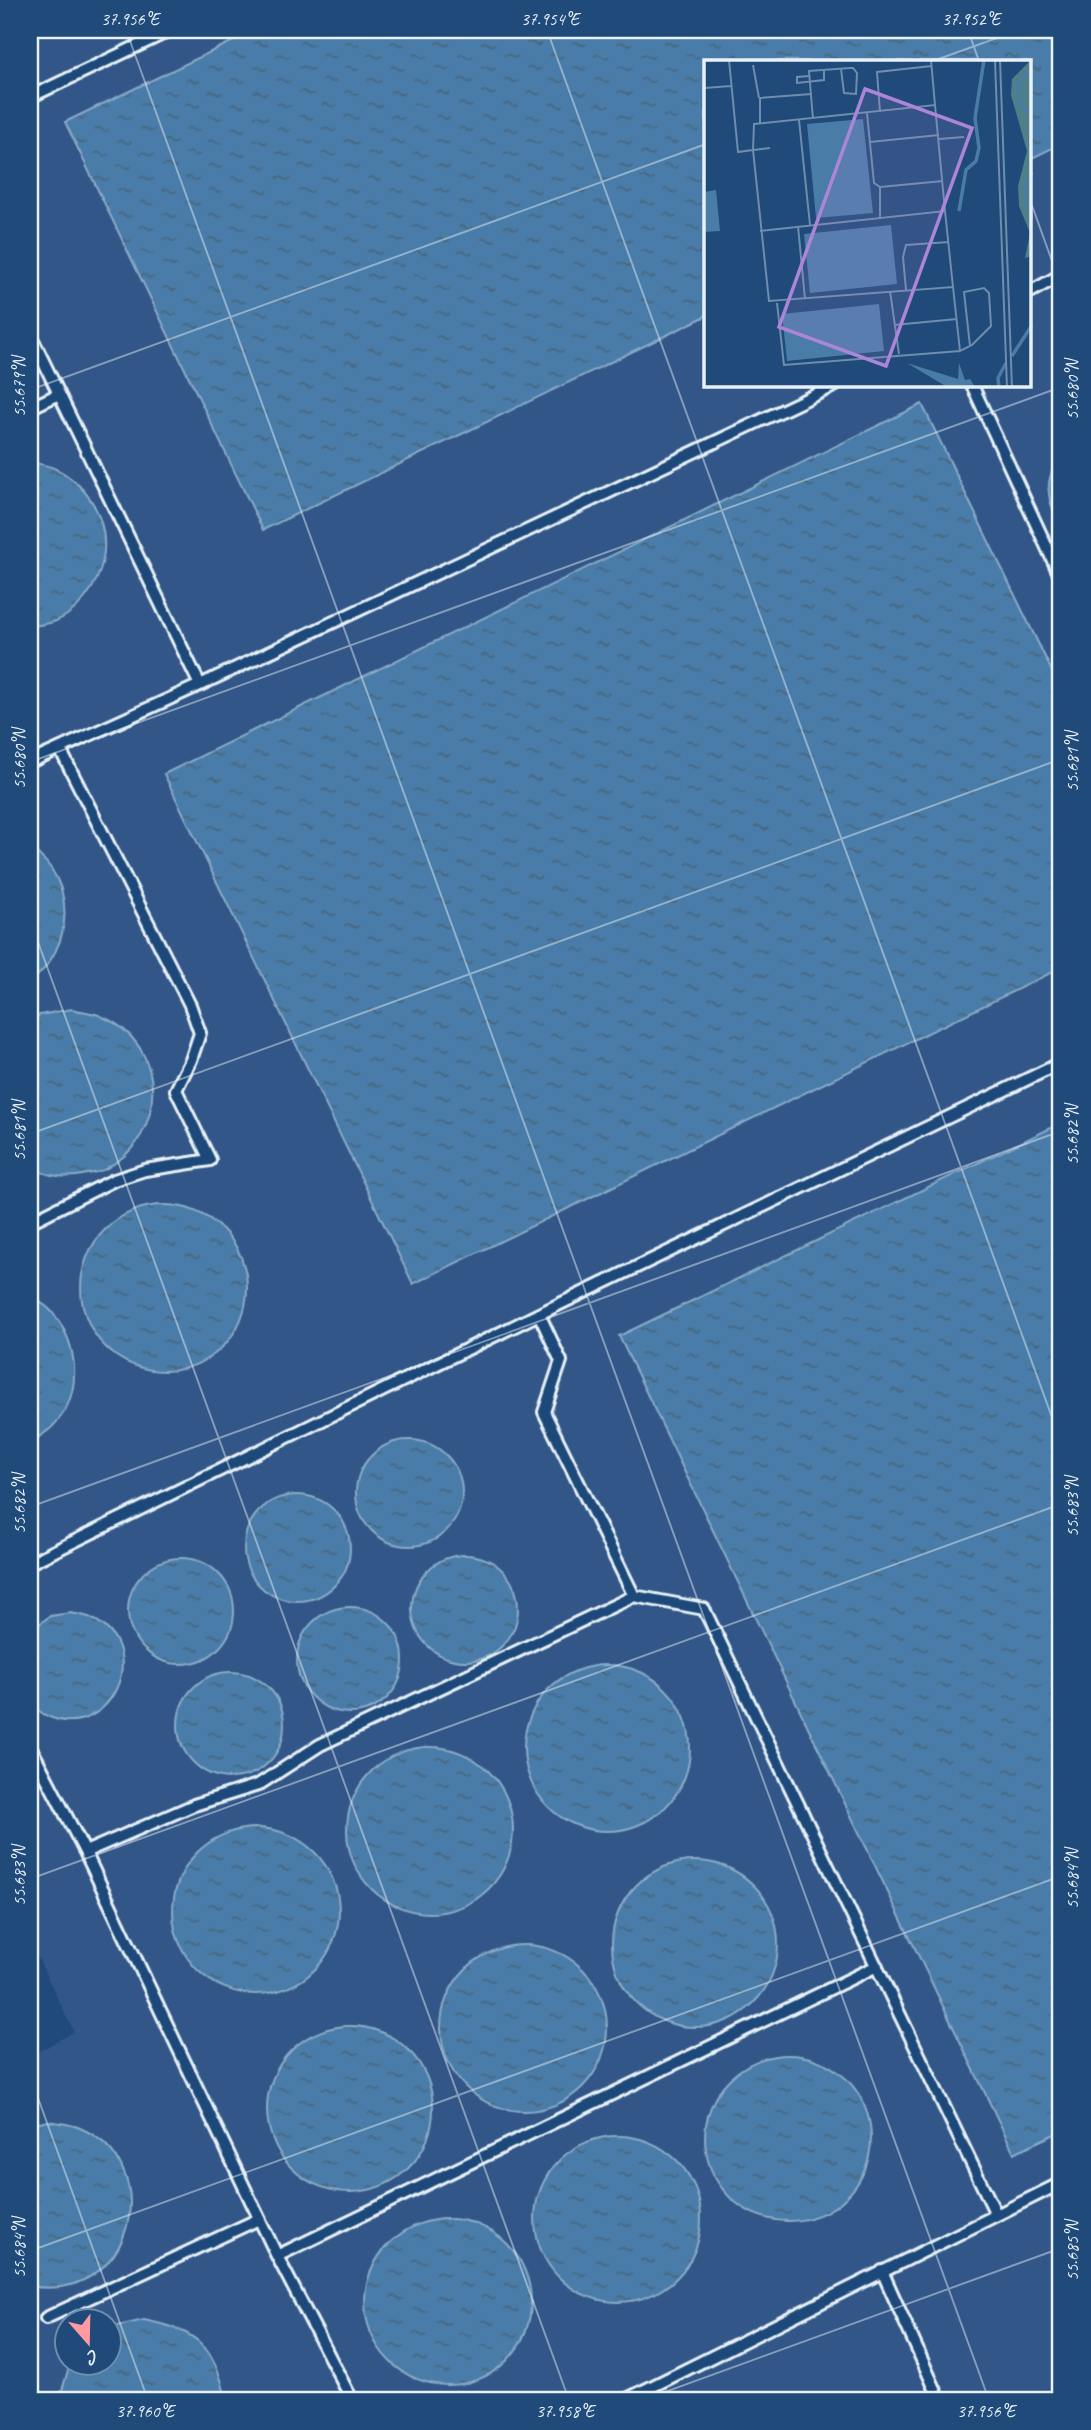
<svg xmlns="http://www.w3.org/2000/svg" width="1091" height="2430" viewBox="0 0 1091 2430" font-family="Caveat,sans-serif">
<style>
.built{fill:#325787;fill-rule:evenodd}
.water{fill:url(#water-ripples);stroke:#89abc8;stroke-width:2}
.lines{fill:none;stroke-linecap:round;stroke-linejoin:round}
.service-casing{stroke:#e8f1f8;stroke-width:16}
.service{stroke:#1f4a7a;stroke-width:10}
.ticks{fill:none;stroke:#e8f1f8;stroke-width:2;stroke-opacity:0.45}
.inset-river{fill:none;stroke:#4a7ca8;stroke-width:3.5}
.inset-road{fill:none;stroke:#6f8dac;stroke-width:2}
.view{fill:#ac85d9;fill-opacity:0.15;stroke:#ac85d9;stroke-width:3.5}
.inset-edge{fill:none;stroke:#e8f1f8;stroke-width:3.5}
.neatline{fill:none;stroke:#e8f1f8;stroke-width:2.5}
.ticks-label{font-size:18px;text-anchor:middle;fill:#e8f1f8}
</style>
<defs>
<pattern id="water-ripples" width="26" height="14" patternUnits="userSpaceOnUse" patternTransform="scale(1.75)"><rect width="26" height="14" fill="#4a7ca8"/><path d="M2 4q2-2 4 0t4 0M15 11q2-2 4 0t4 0" fill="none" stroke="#48657e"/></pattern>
</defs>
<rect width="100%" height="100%" fill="#1f4a7a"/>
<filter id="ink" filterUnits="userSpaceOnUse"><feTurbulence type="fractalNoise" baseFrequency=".0143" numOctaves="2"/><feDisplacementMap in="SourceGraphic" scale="14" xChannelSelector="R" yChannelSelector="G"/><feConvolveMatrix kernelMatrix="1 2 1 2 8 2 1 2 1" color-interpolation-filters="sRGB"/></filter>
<g filter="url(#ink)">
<path class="built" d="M 30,30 L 1061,30 L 1061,2400 L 30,2400 L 30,2056 L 74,2032 L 30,1942 ZM 706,61 L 1030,61 L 1030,385 L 706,385 ZM 66,2322 L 108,2322 L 108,2364 L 66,2364 Z"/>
<path class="water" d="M 256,30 L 1060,30 L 1061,144 L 1030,159 L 1030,61 L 706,61 L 706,316 L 263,530 L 65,122 Z
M 922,404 L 1061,690 L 1061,968 L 413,1284 L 164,774 Z
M 1061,455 L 1061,525 C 1046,501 1043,479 1061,455 Z
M 30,462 C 38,464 49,465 56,469 C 101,492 118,545 92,588 C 84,601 71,615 56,621 C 48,624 38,625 30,627 Z
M 30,848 C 78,880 74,949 30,982 Z
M 72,1009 C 82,1012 94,1012 103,1017 C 168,1045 168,1136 107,1168 C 101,1172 93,1173 87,1174 C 68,1179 46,1177 30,1166 L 30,1021 L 40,1015 Z
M 1061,1123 L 1061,2131 L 1014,2153 L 619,1336 Z
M81 1288a83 83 0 1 1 166 0a83 83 0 1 1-166 0Z
M 30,1296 C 37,1300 46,1305 52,1312 C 79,1344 84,1396 52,1427 C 46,1433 37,1438 30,1443 Z
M356 1493a53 53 0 1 1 106 0a53 53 0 1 1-106 0Z
M244 1548a53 53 0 1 1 106 0a53 53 0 1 1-106 0Z
M412 1608a53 53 0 1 1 106 0a53 53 0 1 1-106 0Z
M128 1611a53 53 0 1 1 106 0a53 53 0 1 1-106 0Z
M297 1660a53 53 0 1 1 106 0a53 53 0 1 1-106 0Z
M 70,1613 C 77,1614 85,1615 91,1618 C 155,1648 109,1744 47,1716 C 41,1713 35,1708 30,1704 L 30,1631 L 50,1616 Z
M524 1748a83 83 0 1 1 166 0a83 83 0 1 1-166 0Z
M178 1725a53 53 0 1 1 106 0a53 53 0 1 1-106 0Z
M347 1830a83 83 0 1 1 166 0a83 83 0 1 1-166 0Z
M173 1911a83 83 0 1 1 166 0a83 83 0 1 1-166 0Z
M612 1944a83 83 0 1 1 166 0a83 83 0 1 1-166 0Z
M441 2028a83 83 0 1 1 166 0a83 83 0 1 1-166 0Z
M267 2109a83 83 0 1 1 166 0a83 83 0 1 1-166 0Z
M705 2138a83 83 0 1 1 166 0a83 83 0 1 1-166 0Z
M 48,2121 C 58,2123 71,2124 80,2128 C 168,2166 132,2305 30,2286 L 30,2125 Z
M535 2219a83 83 0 1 1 166 0a83 83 0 1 1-166 0Z
M365 2302a83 83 0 1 1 166 0a83 83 0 1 1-166 0Z
M 144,2320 C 198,2331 215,2346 226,2400 L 59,2400 L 70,2364 L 108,2364 L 109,2328 Z"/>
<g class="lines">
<g class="service-casing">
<path id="service" d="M 30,97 L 171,30
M 1030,292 L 1061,275
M 30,334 L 200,685
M 972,385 L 1061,578
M 30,408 L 59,394
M 30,762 L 200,685 L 836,385
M 30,1222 L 114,1180 L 145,1170 L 210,1160 L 176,1090 L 191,1060 L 200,1033 L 190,1005 L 60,749
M 539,1314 L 561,1361 L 544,1412 L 634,1596 L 704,1609 L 996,2214
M 30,1563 L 539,1314 L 1061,1063
M 30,1746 L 85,1852 L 277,2256 L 352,2400
M 85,1852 L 194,1805 L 258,1785 L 320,1745 L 634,1596
M 277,2256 L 877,1966
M 882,2271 L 940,2400
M 46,2318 L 259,2219
M 625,2400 L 1061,2183"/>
</g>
<use href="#service" class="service"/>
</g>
</g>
<path class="ticks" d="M 126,30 L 989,2400M 547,30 L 1061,1442M 968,30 L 979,61M 933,61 L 1019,30M 1030,200 L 1061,286M 30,390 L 706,144M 30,762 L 1061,387M 30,920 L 569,2400M 30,1134 L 1061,759M 30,1507 L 1061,1131M 30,1879 L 1061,1504M 30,2076 L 148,2400M 30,2251 L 1061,1876M 643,2400 L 1061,2248"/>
<g transform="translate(704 60)">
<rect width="327" height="327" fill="#1f4a7a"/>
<path d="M 327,0 L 328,196 L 321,198 L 326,173 L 315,146 L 314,126 L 323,91 L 307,35 L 308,19 Z" fill="#4f7f89"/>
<path d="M 159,59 L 169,153 L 112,158 L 103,64 ZM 12,130 L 16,171 L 0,172 L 0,132 ZM 187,165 L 193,224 L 106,233 L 100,174 ZM 175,244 L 180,291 L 83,301 L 78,254 ZM 203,303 L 254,319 L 255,303 L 261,320 L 266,319 L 271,327 L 243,327 Z" fill="#4a7ca8"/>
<path class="inset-river" d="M 328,14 L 322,14 L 314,23 L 317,46 L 328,54M 328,112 L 320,132 L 328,159M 255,151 L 262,110 L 272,101 L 275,88 L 271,58 L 280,0M 308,296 L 328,265M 295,328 L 294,318 L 302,303"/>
<path class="inset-road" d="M 25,0 L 34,92 L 49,90 L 65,241 L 249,227 L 256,291 L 268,285 L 287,266 L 285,233 L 280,228 L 260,232 L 266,286M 227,0 L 231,45M 291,0 L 303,328M 296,0 L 308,328M 49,5 L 55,38M 105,16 L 93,17 L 93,23 L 120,20 L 120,10M 0,28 L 27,26M 176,52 L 173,12 L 228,6M 163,53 L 170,123 L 176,127 L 176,158M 109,59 L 105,11 L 146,8 L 149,8 L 153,13 L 152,34 L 140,33 L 137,9M 95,60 L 106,165M 56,64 L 56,38 L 107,34M 235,79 L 260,77M 166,82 L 235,75M 66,88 L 49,90 L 50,64 L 231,45 L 241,151M 176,127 L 239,121M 94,166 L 101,239M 56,171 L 241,151 L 249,227M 202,230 L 199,197 L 202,185 L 245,182M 186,231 L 195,294M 73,243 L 80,305 L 256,291M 190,265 L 253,259"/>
<path class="view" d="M 161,29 L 268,68 L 182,306 L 75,267 Z"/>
<rect width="327" height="327" class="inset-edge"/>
</g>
<rect width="1091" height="2430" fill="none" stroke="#1f4a7a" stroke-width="77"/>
<g transform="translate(88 2342) rotate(160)"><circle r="33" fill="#1f4a7a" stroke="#6f8dac" stroke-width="2"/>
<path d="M0-5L12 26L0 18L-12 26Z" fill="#ff9aa2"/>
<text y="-10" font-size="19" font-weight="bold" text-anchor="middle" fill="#e8f1f8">С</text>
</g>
<rect x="38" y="38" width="1014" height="2354" class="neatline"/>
<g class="ticks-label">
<text x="130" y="25">37.956°E</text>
<text x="550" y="25">37.954°E</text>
<text x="971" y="25">37.952°E</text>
<text transform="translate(19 387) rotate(-90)" y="6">55.679°N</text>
<text transform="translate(1072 390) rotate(-90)" y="6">55.680°N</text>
<text transform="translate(19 759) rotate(-90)" y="6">55.680°N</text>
<text transform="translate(1072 762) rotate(-90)" y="6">55.681°N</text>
<text transform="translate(19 1131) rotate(-90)" y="6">55.681°N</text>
<text transform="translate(1072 1135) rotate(-90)" y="6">55.682°N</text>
<text transform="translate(19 1504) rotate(-90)" y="6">55.682°N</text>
<text transform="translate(1072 1507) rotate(-90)" y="6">55.683°N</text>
<text transform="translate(19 1876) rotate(-90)" y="6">55.683°N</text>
<text transform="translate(1072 1879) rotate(-90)" y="6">55.684°N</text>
<text transform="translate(19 2248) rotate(-90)" y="6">55.684°N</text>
<text transform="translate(1072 2251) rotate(-90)" y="6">55.685°N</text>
<text x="145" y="2417">37.960°E</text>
<text x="565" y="2417">37.958°E</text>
<text x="986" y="2417">37.956°E</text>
</g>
</svg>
